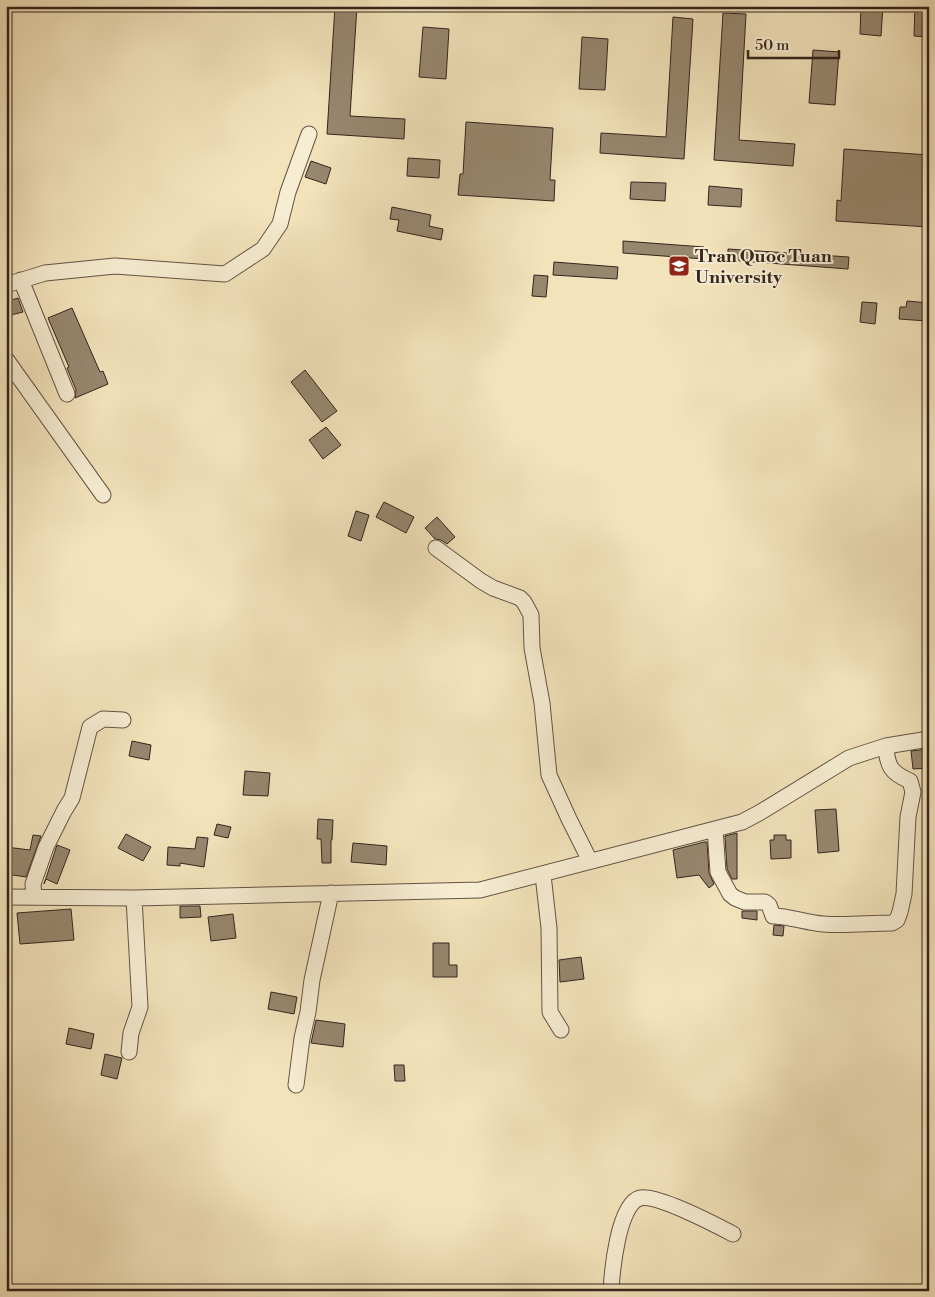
<svg xmlns="http://www.w3.org/2000/svg" width="935" height="1297" viewBox="0 0 935 1297" font-family="'Libre Bodoni',serif">
<style>
.building{fill:#97876f;stroke:#33241d}
.lines{fill:none;stroke-linecap:round;stroke-linejoin:round}
.minor-casing{stroke:#635444;stroke-width:17}
.minor{stroke:#f7edd3;stroke-width:15}
.labels{text-anchor:middle;dominant-baseline:central;stroke-width:4;stroke-linejoin:round;paint-order:stroke}
.poi-label{font-size:18px;font-weight:bold;fill:#33241d;stroke:#f7edd3;text-anchor:start}
</style>
<rect width="100%" height="100%" fill="#f3e3bb"/>
<filter id="stains"><feTurbulence type="fractalNoise" baseFrequency=".004" numOctaves="4"/><feColorMatrix values="0 0 0 0 .2 0 0 0 0 .09 0 0 0 0 .02 0 0 0 .5 -.17"/></filter>
<radialGradient id="worn" r=".72"><stop offset=".6" stop-color="#630" stop-opacity="0"/><stop offset="1" stop-color="#630" stop-opacity=".3"/></radialGradient>
<path class="building" d="M 335,6 L 357,6 L 350,116 L 405,119 L 404,139 L 327,134 Z
M 861,6 L 883,6 L 881,36 L 860,34 Z
M 915,6 L 929,6 L 929,37 L 914,36 Z
M 723,13 L 746,14 L 739,140 L 795,144 L 793,166 L 714,160 Z
M 673,17 L 693,19 L 684,159 L 600,153 L 601,133 L 666,137 Z
M 423,27 L 449,29 L 446,79 L 419,77 Z
M 582,37 L 608,39 L 605,90 L 579,89 Z
M 813,50 L 839,52 L 835,105 L 809,103 Z
M 466,122 L 553,128 L 550,180 L 555,180 L 554,201 L 458,195 L 460,174 L 463,174 Z
M 844,149 L 929,155 L 929,227 L 836,221 L 837,200 L 841,201 Z
M 408,158 L 440,160 L 439,178 L 407,176 Z
M 311,161 L 331,168 L 326,184 L 305,177 Z
M 631,182 L 666,183 L 665,201 L 630,199 Z
M 709,186 L 742,189 L 741,207 L 708,205 Z
M 392,207 L 431,215 L 429,226 L 443,229 L 441,240 L 397,231 L 399,220 L 390,219 Z
M 623,241 L 704,247 L 704,259 L 623,253 Z
M 728,249 L 849,257 L 848,269 L 728,260 Z
M 554,262 L 618,267 L 617,279 L 553,275 Z
M 534,275 L 548,276 L 546,297 L 532,296 Z
M 18,298 L 23,312 L 11,315 L 8,301 Z
M 907,301 L 929,303 L 927,321 L 899,319 L 900,307 L 906,307 Z
M 862,302 L 877,303 L 875,324 L 860,322 Z
M 72,308 L 100,372 L 103,371 L 108,384 L 75,398 L 76,390 L 67,368 L 69,367 L 48,318 Z
M 305,370 L 337,411 L 322,422 L 291,382 Z
M 326,427 L 341,445 L 323,459 L 309,440 Z
M 384,502 L 414,517 L 406,533 L 376,517 Z
M 356,511 L 369,515 L 361,541 L 348,536 Z
M 437,517 L 455,537 L 447,544 L 441,540 L 435,539 L 425,528 Z
M 132,741 L 151,745 L 149,760 L 129,756 Z
M 929,749 L 929,768 L 913,769 L 911,751 Z
M 245,771 L 270,773 L 268,796 L 243,795 Z
M 836,809 L 839,851 L 818,853 L 815,810 Z
M 318,819 L 333,820 L 332,840 L 331,840 L 331,863 L 322,863 L 321,839 L 317,839 Z
M 217,824 L 231,827 L 228,838 L 214,835 Z
M 737,833 L 737,879 L 732,879 L 727,869 L 725,836 Z
M 126,834 L 151,847 L 143,861 L 118,848 Z
M 33,835 L 41,836 L 26,877 L 6,874 L 6,847 L 30,850 Z
M 774,835 L 786,835 L 786,840 L 791,840 L 791,858 L 771,859 L 770,840 L 774,840 Z
M 197,837 L 208,838 L 204,867 L 180,863 L 180,866 L 167,865 L 168,847 L 195,849 Z
M 704,842 L 707,842 L 709,873 L 714,884 L 709,888 L 699,875 L 677,878 L 673,850 Z
M 353,843 L 387,846 L 386,865 L 351,862 Z
M 57,845 L 70,850 L 57,884 L 46,879 L 44,884 Z
M 180,906 L 200,906 L 201,917 L 180,918 Z
M 71,909 L 74,940 L 20,944 L 17,913 Z
M 742,911 L 757,911 L 757,920 L 742,918 Z
M 233,914 L 236,938 L 211,941 L 208,917 Z
M 774,925 L 784,926 L 783,936 L 773,935 Z
M 433,943 L 449,943 L 449,965 L 457,965 L 457,977 L 433,977 Z
M 581,957 L 584,979 L 560,982 L 559,960 Z
M 271,992 L 297,997 L 294,1014 L 268,1009 Z
M 316,1020 L 345,1024 L 343,1047 L 311,1043 Z
M 69,1028 L 94,1034 L 91,1049 L 66,1044 Z
M 105,1054 L 122,1058 L 117,1079 L 101,1075 Z
M 394,1065 L 404,1065 L 405,1081 L 395,1081 Z"/>
<g class="lines">
<g class="minor-casing">
<path id="minor" d="M 21,280 L 67,394
M 6,285 L 45,273 L 115,266 L 225,274 L 263,249 L 280,224 L 288,192 L 309,134
M 6,359 L 103,495
M 436,548 L 481,581 L 493,588 L 520,598 L 524,602 L 531,615 L 532,648 L 542,703 L 549,775 L 569,819 L 590,861
M 715,829 L 718,872 L 730,894 L 735,898 L 745,902 L 765,902 L 769,905 L 773,916 C 790,916 806,923 823,924 C 846,926 869,923 892,923 L 897,920 L 900,912 L 904,894 L 908,817 L 913,792 L 910,781 C 891,773 887,766 886,746
M 543,875 L 549,928 L 550,1012 L 561,1030
M 34,896 L 33,884 L 46,847 L 64,811 L 72,798 L 90,727 L 103,719 L 123,720
M 6,897 L 134,898 L 480,890 L 742,822 L 759,813 L 849,758 L 886,746 L 929,739
M 129,1052 L 131,1033 L 140,1007 L 134,898
M 296,1085 L 302,1038 L 308,1012 L 312,980 L 331,893
M 611,1291 C 612,1272 618,1204 640,1198 C 657,1194 716,1225 733,1234"/>
</g>
<use href="#minor" class="minor"/>
</g>
<defs>
<g id="university-square" transform="scale(1.125)"><rect x="-9" y="-9" width="18" height="18" rx="4" fill="#8f2418" stroke="#f7edd3"/><path d="M0-5L7-2L0 1L-7-2ZM-4 1L0 2.5L4 1V4Q0 6-4 4Z" fill="#fff"/></g>
</defs>
<g fill-rule="evenodd">
<use href="#university-square" x="679" y="266"/>
</g>
<g class="labels">
<g class="poi-label">
<text x="695" y="256">Tran Quoc Tuan<tspan x="695" dy="21">University</tspan></text>
</g>
</g>
<rect width="935" height="1297" fill="none" stroke="#f3e3bb" stroke-width="25"/>
<rect x="8" y="8" width="920" height="1282" fill="none" stroke="#33241d" stroke-width="2.5"/>
<rect x="12" y="12" width="910" height="1272" fill="none" stroke="#33241d"/>
<path d="M748 50v8h91v-8" fill="none" stroke="#33241d" stroke-width="2.5"/>
<text x="755" y="50" font-size="15" fill="#33241d" stroke="#f7edd3" stroke-width="4" paint-order="stroke">50 m</text>
<rect width="100%" height="100%" filter="url(#stains)"/>
<rect width="100%" height="100%" fill="url(#worn)"/>
</svg>
